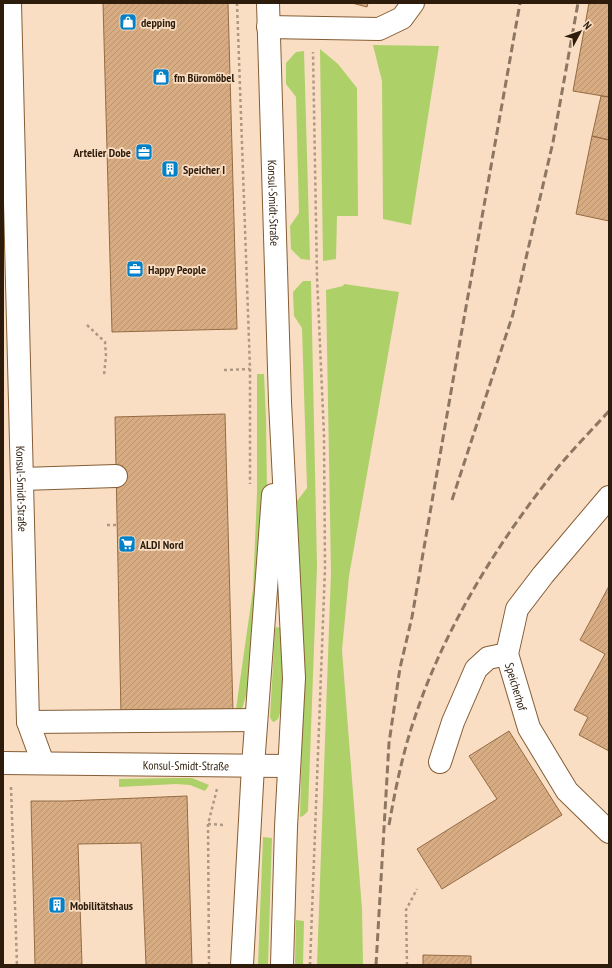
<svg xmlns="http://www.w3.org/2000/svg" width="612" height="968" viewBox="0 0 612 968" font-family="'PT Sans Narrow',sans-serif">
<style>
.grass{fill:#add069}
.building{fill:url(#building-hatch);stroke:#946b43}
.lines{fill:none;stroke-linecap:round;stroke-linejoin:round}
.minor-casing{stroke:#855d35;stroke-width:24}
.path{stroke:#af9881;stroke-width:2.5;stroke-dasharray:3 3;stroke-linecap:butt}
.minor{stroke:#fff;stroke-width:22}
.rail{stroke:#8d7762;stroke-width:3;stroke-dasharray:8 4;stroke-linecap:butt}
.labels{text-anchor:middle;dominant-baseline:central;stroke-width:3.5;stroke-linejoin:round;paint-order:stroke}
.poi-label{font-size:12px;font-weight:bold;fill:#2d1c0b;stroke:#f9dec4;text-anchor:start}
.street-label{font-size:12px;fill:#2d1c0b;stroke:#f9dec4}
</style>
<defs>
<pattern id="building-hatch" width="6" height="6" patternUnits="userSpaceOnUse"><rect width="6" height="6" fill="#d8ac83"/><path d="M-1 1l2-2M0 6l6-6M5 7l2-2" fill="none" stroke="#ba9370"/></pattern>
</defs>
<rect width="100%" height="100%" fill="#f9dec4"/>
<path class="grass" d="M 373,45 L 439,46 L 411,225 L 383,219 L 382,81 Z
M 320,49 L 338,64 L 357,88 L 358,216 L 337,216 L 336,259 L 323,261 Z
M 304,51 L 310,260 L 301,259 L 291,249 L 290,226 L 299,213 L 296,97 L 286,84 L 286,63 L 296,52 Z
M 303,281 L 311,281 L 317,566 L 308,811 L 303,816 L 300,817 L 303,698 L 297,501 L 307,488 L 302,328 L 294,316 L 293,292 Z
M 344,284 L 399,292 L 349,576 L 342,650 L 362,909 L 363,965 L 317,965 L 331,572 L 326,290 L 343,286 Z
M 257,374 L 264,374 L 266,418 L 267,492 L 248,689 L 242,709 L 236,709 L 253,589 L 257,493 Z
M 276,627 L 281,628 L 284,702 L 278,719 L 274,722 L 272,721 L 270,717 L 275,630 Z
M 172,778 L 192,778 L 209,785 L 205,791 L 190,785 L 176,784 L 119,787 L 119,779 Z
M 263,837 L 272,838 L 268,965 L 258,965 Z
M 296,920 L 304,921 L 303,965 L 295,965 Z"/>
<path class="building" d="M 103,3 L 228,3 L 237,329 L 112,332 Z
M 352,3 L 368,3 L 367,7 Z
M 589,3 L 609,3 L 609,97 L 573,91 Z
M 601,96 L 609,97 L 609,140 L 592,136 Z
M 592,136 L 609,140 L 609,221 L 576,214 Z
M 225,414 L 233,712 L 121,715 L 115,417 Z
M 609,586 L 609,751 L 579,735 L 588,717 L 574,710 L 605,654 L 580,640 Z
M 509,731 L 562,815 L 442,889 L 417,849 L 497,799 L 469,756 Z
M 187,796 L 192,965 L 146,965 L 141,843 L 78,844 L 82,965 L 35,965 L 31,801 L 66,801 Z
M 423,955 L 471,956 L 471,965 L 423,965 Z"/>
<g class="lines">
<g class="minor-casing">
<g id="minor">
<path id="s1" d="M 10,3 L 28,722 L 43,763"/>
<path id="s2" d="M 268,3 L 280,402 L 294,678 L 286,827 L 282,965"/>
<path d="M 268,27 L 379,29 L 402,18 L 413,3"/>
<path d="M 22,479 L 116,476"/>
<path id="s3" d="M 609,497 L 543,575 L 517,609 L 507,654 L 529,728 L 567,791 L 609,832"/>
<path d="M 28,722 L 256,720"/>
<path d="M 440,762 L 453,722 L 476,669 L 488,658 L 507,654"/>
<path id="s4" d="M 3,763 L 289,766"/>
<path d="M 242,965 L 253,766 L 273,495"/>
</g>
</g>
<path class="path" d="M 237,3 L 250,369 L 250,484
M 87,325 L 105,342 L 106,356 L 104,375
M 224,370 L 250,369
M 107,525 L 118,525
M 11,787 L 17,965
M 208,824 L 225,825
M 209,965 L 208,824 L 217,789
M 310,965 L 325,568 L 324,435 L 317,277 L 313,52
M 407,965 L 406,910 L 417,889"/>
<use href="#minor" class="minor"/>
<path class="rail" d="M 452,500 L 513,314 L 553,142 L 578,3
M 389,825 C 395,791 402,756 413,723 C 441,635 494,548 551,476 C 569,453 590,432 609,411
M 376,965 L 389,743 L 400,668 L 412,617 L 452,386 L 520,3"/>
</g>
<defs>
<g id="shop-square" transform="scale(0.9)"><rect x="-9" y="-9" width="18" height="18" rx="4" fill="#0280c8" stroke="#f9dec4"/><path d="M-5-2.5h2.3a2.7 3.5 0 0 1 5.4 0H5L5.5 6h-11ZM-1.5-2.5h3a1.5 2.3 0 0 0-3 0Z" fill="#fff"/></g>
<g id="office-square" transform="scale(0.9)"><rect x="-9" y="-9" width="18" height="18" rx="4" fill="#0280c8" stroke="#f9dec4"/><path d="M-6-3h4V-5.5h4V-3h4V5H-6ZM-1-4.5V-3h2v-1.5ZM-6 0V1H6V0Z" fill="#fff"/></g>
<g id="building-square" transform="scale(0.9)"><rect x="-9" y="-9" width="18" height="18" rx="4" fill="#0280c8" stroke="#f9dec4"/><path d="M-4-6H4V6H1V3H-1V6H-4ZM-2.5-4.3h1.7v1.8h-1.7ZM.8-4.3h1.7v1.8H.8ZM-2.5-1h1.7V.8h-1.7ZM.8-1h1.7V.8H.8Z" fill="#fff"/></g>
<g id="supermarket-square" transform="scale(0.9)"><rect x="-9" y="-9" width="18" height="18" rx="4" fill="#0280c8" stroke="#f9dec4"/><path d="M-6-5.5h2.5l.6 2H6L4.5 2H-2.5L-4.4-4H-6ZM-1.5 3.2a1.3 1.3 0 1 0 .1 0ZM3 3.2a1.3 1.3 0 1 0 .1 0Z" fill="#fff"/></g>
</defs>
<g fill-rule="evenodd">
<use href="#shop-square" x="128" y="22"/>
<use href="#shop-square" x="161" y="77"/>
<use href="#office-square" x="144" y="152"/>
<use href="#building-square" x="170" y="169"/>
<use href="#office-square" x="135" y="269"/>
<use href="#supermarket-square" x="127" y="544"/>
<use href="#building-square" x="57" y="905"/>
</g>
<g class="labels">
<g class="poi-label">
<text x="141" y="22">depping</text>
<text x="174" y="77">fm Büromöbel</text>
<text x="131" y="152" text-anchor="end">Artelier Dobe</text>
<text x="183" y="169">Speicher I</text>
<text x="148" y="269">Happy People</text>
<text x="140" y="544">ALDI Nord</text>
<text x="70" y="905">Mobilitätshaus</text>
</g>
<g class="street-label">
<text stroke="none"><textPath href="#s2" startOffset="200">Konsul-Smidt-Straße</textPath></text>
<text stroke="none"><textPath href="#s1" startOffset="486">Konsul-Smidt-Straße</textPath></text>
<text stroke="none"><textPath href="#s3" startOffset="225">Speicherhof</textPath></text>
<text stroke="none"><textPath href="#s4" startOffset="183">Konsul-Smidt-Straße</textPath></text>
</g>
</g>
<rect width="612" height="968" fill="none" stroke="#2d1c0b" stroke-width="8"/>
<g transform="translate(580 32) rotate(49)" stroke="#f9dec4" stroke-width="3" paint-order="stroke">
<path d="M0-3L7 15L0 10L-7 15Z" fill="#2d1c0b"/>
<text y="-6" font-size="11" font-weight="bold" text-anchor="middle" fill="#2d1c0b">N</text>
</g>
</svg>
